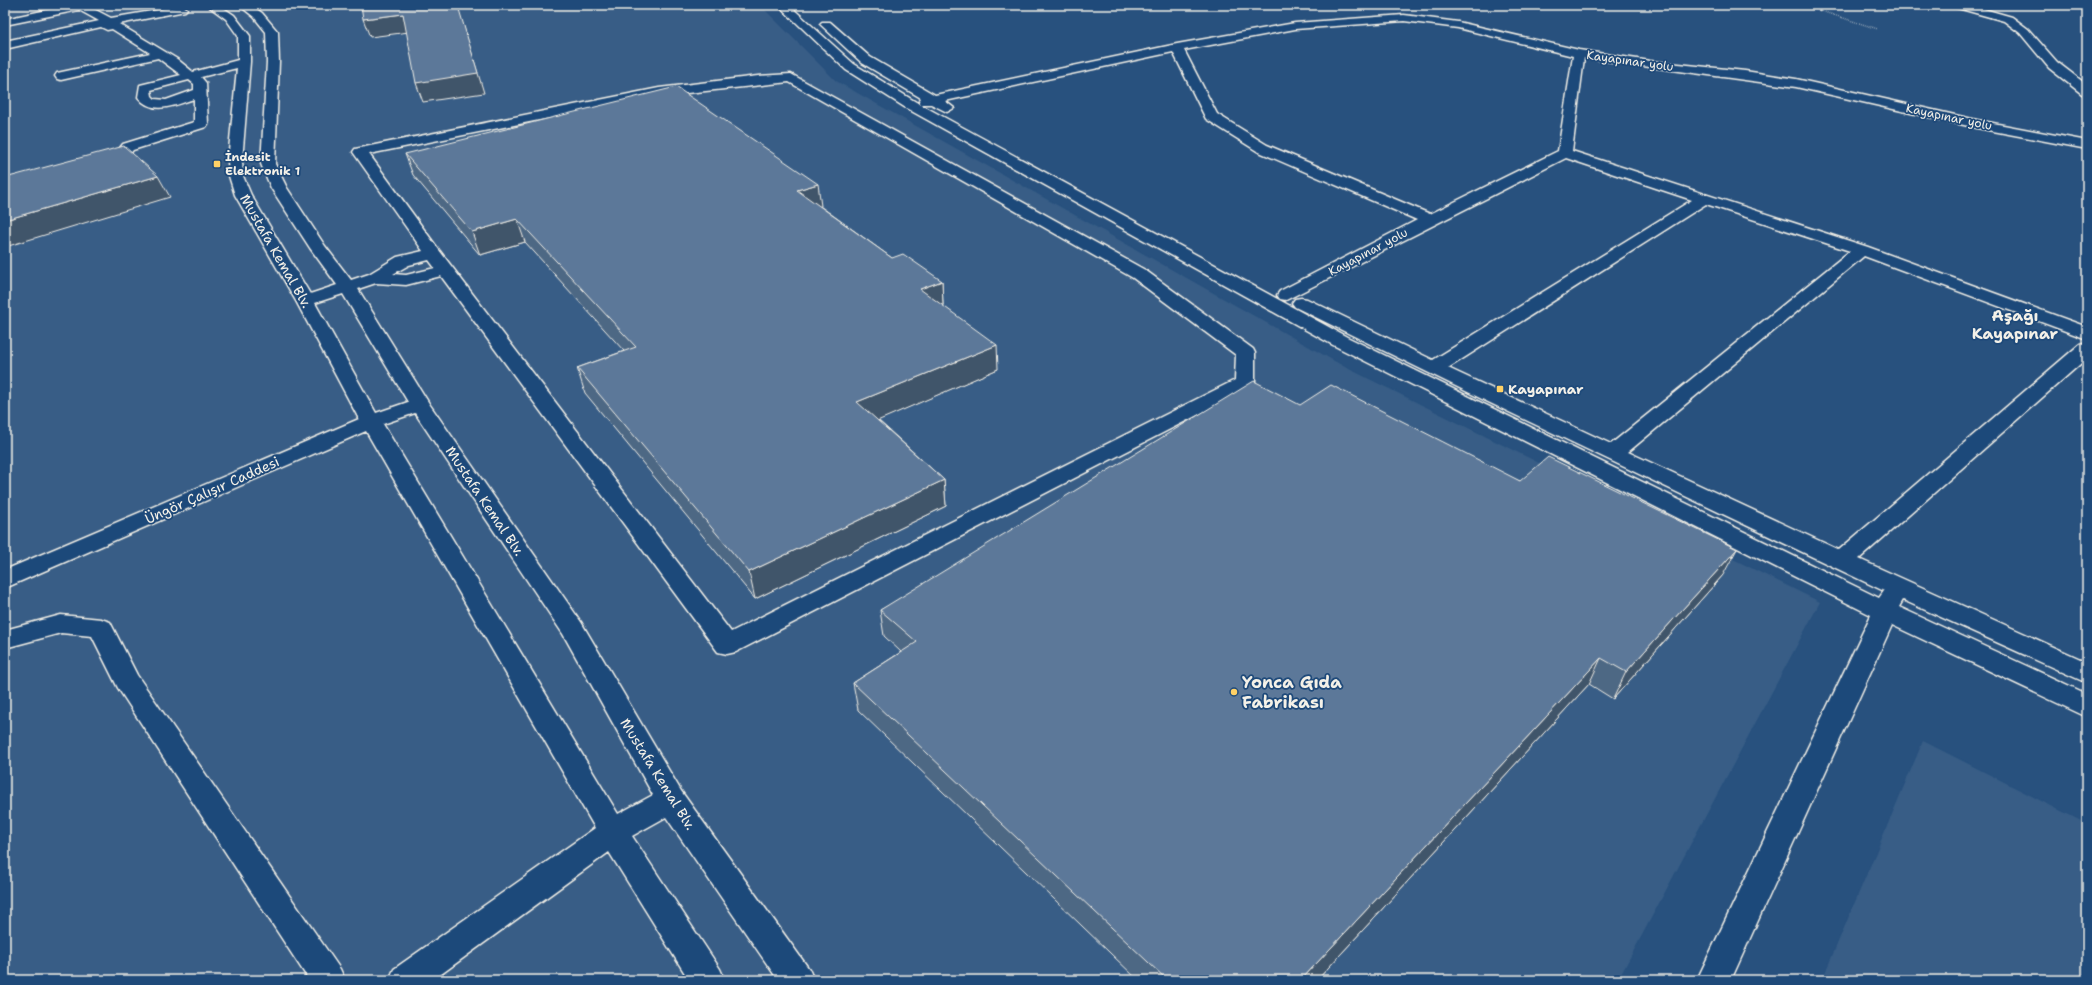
<svg xmlns="http://www.w3.org/2000/svg" width="2092" height="985" viewBox="0 0 2092 985" font-family="'Shantell Sans',sans-serif">
<style>
.built{fill:#375d86}
.lines{fill:none;stroke-linecap:round;stroke-linejoin:round}
.minor-casing{stroke:#f4f1e8;stroke-width:3}
.path{stroke:#f4f1e8;stroke-width:1.5;stroke-dasharray:0.5 1.5;stroke-linecap:butt}
.minor{fill:#1f4a7a;fill-rule:evenodd}
.wall{fill:#4e6784;stroke:#f4f1e8}
.shaded-wall{fill:#40546b;stroke:#f4f1e8}
.building{fill:#5b7899;stroke:#f4f1e8}
.poi-dot{fill:#ffd166;stroke:#1f4a7a;stroke-width:1.5}
.labels{text-anchor:middle;dominant-baseline:central;stroke-width:3.5;stroke-linejoin:round;paint-order:stroke}
.far-street-label{font-size:12px;fill:#f4f1e8;stroke:#1f4a7a}
.far-poi-label{font-size:12px;font-weight:bold;fill:#f4f1e8;stroke:#1f4a7a;text-anchor:start}
.street-label{font-size:14px;fill:#f4f1e8;stroke:#1f4a7a}
.poi-label{font-size:14px;font-weight:bold;fill:#f4f1e8;stroke:#1f4a7a;text-anchor:start}
.quarter-label{font-size:16px;font-weight:bold;fill:#f4f1e8;stroke:#1f4a7a}
.near-poi-label{font-size:17px;font-weight:bold;fill:#f4f1e8;stroke:#1f4a7a;text-anchor:start}
</style>
<rect width="100%" height="100%" fill="#28517e"/>
<filter id="ink" filterUnits="userSpaceOnUse"><feTurbulence type="fractalNoise" baseFrequency=".025" numOctaves="2"/><feDisplacementMap in="SourceGraphic" scale="8" xChannelSelector="R" yChannelSelector="G"/><feConvolveMatrix kernelMatrix="1 2 1 2 8 2 1 2 1" color-interpolation-filters="sRGB"/></filter>
<g filter="url(#ink)">
<path class="built" d="M 5,5 L 760,5 L 836,81 L 1345,367 L 1820,602 L 1618,980 L 5,980 Z
M 1923,741 L 2087,824 L 2087,980 L 1822,980 Z"/>
<g class="lines">
<g class="minor-casing">
<path id="minor" d="M 70,5 L 91,5 L 90,7 L 111,18 L 181,6 L 185,7 L 187,9 L 185,11 L 119,24 L 177,59 L 193,72 L 238,60 L 238,36 L 226,19 L 207,5 L 219,5 L 234,15 L 250,36 L 250,62 L 242,161 L 243,176 L 251,195 L 310,294 L 337,285 L 310,248 L 271,188 L 261,164 L 267,62 L 266,32 L 254,17 L 239,5 L 251,5 L 262,13 L 278,32 L 279,62 L 275,164 L 287,188 L 325,246 L 351,280 L 369,274 L 397,257 L 423,251 L 353,152 L 355,149 L 659,88 L 758,76 L 791,74 L 1145,270 L 1253,349 L 1255,353 L 1255,383 L 1252,387 L 736,652 L 727,654 L 718,652 L 441,276 L 406,285 L 376,283 L 358,289 L 430,405 L 581,622 L 681,791 L 809,969 L 814,980 L 778,980 L 666,817 L 632,836 L 720,969 L 725,980 L 689,980 L 609,852 L 433,980 L 389,980 L 394,969 L 595,828 L 366,431 L 5,588 L 5,570 L 359,419 L 296,301 L 235,195 L 229,176 L 228,161 L 237,68 L 201,77 L 206,83 L 208,124 L 206,127 L 133,150 L 121,165 L 111,165 L 109,162 L 123,144 L 194,122 L 194,99 C 176,105 152,116 138,97 L 140,85 L 181,75 L 158,58 L 61,80 L 57,79 L 55,76 L 57,73 L 150,53 L 112,29 L 107,30 L 101,27 L 5,49 L 5,41 L 99,21 L 79,10 L 5,25 L 5,19 ZM 189,80 L 194,84 L 194,90 L 166,100 L 155,99 L 152,96 L 151,90 ZM 789,82 L 1133,278 L 1236,355 L 1235,380 L 731,632 L 439,250 L 369,154 L 659,96 ZM 429,260 L 435,268 L 406,275 L 393,274 L 409,265 ZM 343,294 L 408,402 L 376,413 L 315,303 ZM 415,413 L 563,634 L 653,795 L 618,814 L 383,424 Z
M 778,5 L 789,5 L 854,64 L 916,102 L 1347,337 L 1879,598 L 1884,591 L 1484,400 L 1295,307 L 1292,303 L 1295,299 L 1301,298 L 1307,299 L 1433,360 L 1692,200 L 1566,158 L 1286,300 L 1280,299 L 1277,295 L 1280,291 L 1417,220 L 1257,151 L 1206,119 L 1173,52 L 945,101 L 954,108 L 947,112 L 931,104 L 921,104 L 919,101 L 921,98 L 862,63 L 820,24 L 822,22 L 830,22 L 870,57 L 935,95 L 1177,44 L 1295,23 L 1404,15 L 1458,22 L 1579,50 L 1650,61 L 1745,71 L 1796,79 L 1977,120 L 2087,141 L 2087,149 L 1977,128 L 1796,87 L 1584,58 L 1572,151 L 1868,247 L 2087,327 L 2087,339 L 1864,256 L 1628,452 L 1839,550 L 2080,344 L 2087,342 L 2087,358 L 1859,559 L 2087,662 L 2087,683 L 1903,600 L 1899,607 L 2087,694 L 2087,717 L 1892,625 L 1731,980 L 1697,980 L 1871,615 L 1333,345 L 906,108 L 846,70 ZM 1404,21 L 1458,28 L 1573,56 L 1558,151 L 1430,214 L 1267,145 L 1217,114 L 1184,50 L 1295,29 ZM 1706,204 L 1850,251 L 1611,444 L 1448,368 Z
M 1953,5 L 1970,5 L 2012,17 L 2028,29 L 2057,62 L 2087,85 L 2087,95 L 2082,94 L 2049,68 L 2020,33 L 2004,21 L 1954,7 Z
M 61,615 L 101,619 L 110,622 L 137,675 L 340,969 L 345,980 L 309,980 L 118,688 L 92,636 L 61,633 L 5,648 L 5,630 Z"/>
</g>
<path class="path" d="M 1802,5 L 1878,29"/>
<use href="#minor" class="minor"/>
</g>
<path class="wall" d="M 405,154 L 821,206 L 820,206 L 892,258 L 942,281 L 943,305 L 942,305 L 998,369 L 878,420 L 944,480 L 946,506 L 755,599 L 585,393 L 577,368 L 624,351 L 525,242 L 480,255 L 413,175 Z
M 1300,405 L 1520,481 L 1723,575 L 1613,699 L 1589,684 L 1317,980 L 1138,980 L 858,710 L 853,683 L 901,652 L 884,636 L 880,610 Z"/>
<path class="shaded-wall" d="M 403,14 L 409,32 L 370,37 L 363,19 Z
M 463,24 L 484,93 L 423,102 L 416,83 Z
M 158,176 L 170,197 L 5,247 L 5,220 Z
M 818,184 L 821,206 L 801,212 L 797,190 Z
M 517,219 L 525,242 L 480,255 L 472,232 Z
M 942,281 L 943,305 L 922,313 L 920,289 Z
M 997,345 L 998,369 L 861,428 L 857,402 Z
M 944,480 L 946,506 L 755,599 L 749,572 Z
M 1737,549 L 1723,575 L 1613,699 L 1626,672 Z
M 1601,658 L 1589,684 L 1317,980 L 1301,980 Z"/>
<path class="building" d="M 361,5 L 444,5 L 445,8 L 458,6 L 478,73 L 416,83 L 403,14 L 363,19 Z
M 676,87 L 818,184 L 797,190 L 892,258 L 903,254 L 942,281 L 920,289 L 997,345 L 857,402 L 944,480 L 749,572 L 577,368 L 636,347 L 517,219 L 472,232 L 405,154 Z
M 124,146 L 158,176 L 5,220 L 5,178 Z
M 1254,381 L 1300,405 L 1331,385 L 1520,481 L 1548,457 L 1737,549 L 1626,672 L 1601,658 L 1301,980 L 1167,980 L 853,683 L 917,642 L 880,610 Z"/>
</g>
<g class="poi-dot">
<rect x="213" y="160" width="8" height="8" rx="2"/>
<rect x="1496" y="385" width="8" height="8" rx="2"/>
<circle cx="1234" cy="692" r="4"/>
</g>
<g class="labels">
<g class="far-street-label">
<text transform="translate(1630 61) rotate(8)">Kayapınar yolu</text>
<text transform="translate(1949 117) rotate(12)">Kayapınar yolu</text>
<text transform="translate(1368 252) rotate(-28)">Kayapınar yolu</text>
</g>
<g class="far-poi-label">
<text x="225" y="157">İndesit<tspan x="225" dy="14">Elektronik 1</tspan></text>
</g>
<g class="street-label">
<text transform="translate(276 251) rotate(60)">Mustafa Kemal Blv.</text>
<text transform="translate(212 490) rotate(-24)">Üngör Çalışır Caddesi</text>
<text transform="translate(485 501) rotate(56)">Mustafa Kemal Blv.</text>
<text transform="translate(658 774) rotate(58)">Mustafa Kemal Blv.</text>
</g>
<g class="poi-label">
<text x="1508" y="389">Kayapınar</text>
</g>
<g class="quarter-label">
<text x="2015" y="315">Aşağı<tspan x="2015" dy="18">Kayapınar</tspan></text>
</g>
<g class="near-poi-label">
<text x="1242" y="682">Yonca Gıda<tspan x="1242" dy="20">Fabrikası</tspan></text>
</g>
</g>
<rect width="2092" height="985" fill="none" stroke="#1f4a7a" stroke-width="20"/>
<rect x="10" y="10" width="2072" height="965" fill="none" stroke="#f4f1e8" stroke-width="1.5" filter="url(#ink)"/>
</svg>
